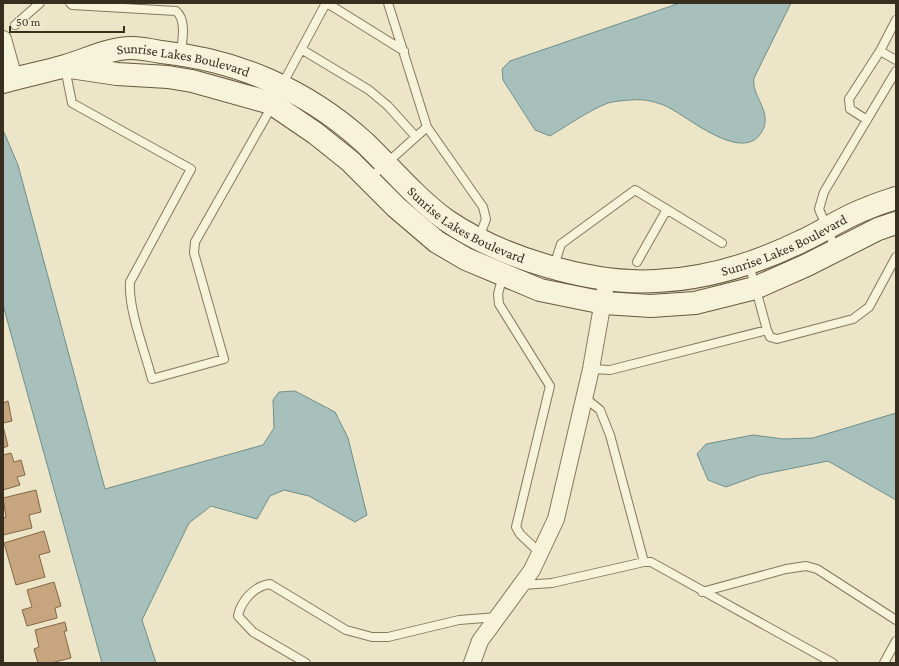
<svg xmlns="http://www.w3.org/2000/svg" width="899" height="666" viewBox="0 0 899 666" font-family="'Crimson Pro',serif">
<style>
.water{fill:#a8c0bc;stroke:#6f8e8a}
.building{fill:#c7a67f;stroke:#846645}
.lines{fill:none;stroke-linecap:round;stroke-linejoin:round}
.lane-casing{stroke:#86785d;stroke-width:10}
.street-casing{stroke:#86785d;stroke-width:18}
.secondary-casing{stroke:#685941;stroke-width:24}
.lane{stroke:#f7f2da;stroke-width:8}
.street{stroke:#f7f2da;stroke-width:16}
.secondary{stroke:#f7f2da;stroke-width:22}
.labels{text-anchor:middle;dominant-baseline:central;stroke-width:3;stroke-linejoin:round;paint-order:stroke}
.street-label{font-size:14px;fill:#382e20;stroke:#f4efd6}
</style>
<rect width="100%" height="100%" fill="#ece5c7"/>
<path class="water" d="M 680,3 L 791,3 L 754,78 C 751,95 770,109 764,127 C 749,167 693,121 673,110 C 666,105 653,101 644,100 C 637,99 614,101 608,103 C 588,111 568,125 550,136 L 535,130 L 503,80 L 502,69 L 510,61 Z
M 3,130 L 18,165 L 105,489 L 263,445 L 274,428 L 273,400 L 279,392 L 295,391 L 335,412 L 348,438 L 367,515 L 355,522 L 309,496 L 284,490 L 270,496 L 257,519 L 211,506 L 189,523 L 142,620 L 156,663 L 102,663 L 3,305 Z
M 896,413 L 896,500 L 828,461 L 759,475 L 726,487 L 708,480 L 697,454 L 706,444 L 753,435 L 783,439 L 813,438 Z"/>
<path class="building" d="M 8,401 L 12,421 L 3,423 L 3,403 Z
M 3,426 L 8,446 L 3,448 Z
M 11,453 L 14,462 L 21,460 L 25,475 L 17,477 L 20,485 L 3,490 L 3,455 Z
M 36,490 L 41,512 L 29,515 L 32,528 L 3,535 L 3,518 L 6,517 L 3,498 Z
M 44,531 L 50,552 L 39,555 L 45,577 L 16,585 L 4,543 Z
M 54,582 L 61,606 L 55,608 L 57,618 L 27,626 L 22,610 L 32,607 L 27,590 Z
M 65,622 L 67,631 L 64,631 L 71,658 L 51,663 L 38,663 L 34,649 L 39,647 L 35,630 Z"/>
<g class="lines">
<g class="lane-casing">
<path id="lane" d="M 70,3 L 72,5 L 176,11 C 187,20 182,41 181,53
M 327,3 L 404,51
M 15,25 L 40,3
M 301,49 L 369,90 L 388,106 L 416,137
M 880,51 L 896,60
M 65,68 L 72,103 L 191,169 L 130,282 C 128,309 145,352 152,379 L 224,359 L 194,253 L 195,242 L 267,115 L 271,104
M 282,85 L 326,3
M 867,120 L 850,109 L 849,99 L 880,51 L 896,20
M 427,127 L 483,207 L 486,219 L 479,238
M 369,179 L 427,127 L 388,3
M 836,250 L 819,209 L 824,192 L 896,71
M 637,262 L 667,209
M 749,264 L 767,330 L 770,337 L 777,339 L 853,319 L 869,307 L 896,257
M 554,266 L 561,244 L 635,190 L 722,243
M 503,275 L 498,294 L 499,304 L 550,386 L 516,527 L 520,534 L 540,553
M 591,369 L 610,370 L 767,330
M 584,397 L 600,410 L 610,435 L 644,562
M 522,585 L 552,583 L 644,562 L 651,562 L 833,663
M 702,592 L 786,569 L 806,566 L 817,569 L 896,620
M 306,663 L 253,632 L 238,616 C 241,601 254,586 270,584 L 346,630 L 372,637 L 388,637 L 459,620 L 497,617
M 884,663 L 896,641"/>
</g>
<g class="street-casing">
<path id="street" d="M 3,39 L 14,78
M 472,663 L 480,641 L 532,570 L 556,519 L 591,369 L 607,278"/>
</g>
<g class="secondary-casing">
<g id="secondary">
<path d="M 70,67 L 117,74 L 168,77 L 192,81 L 271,103 L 315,133 L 350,161 L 396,207 L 437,242 L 466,259 L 540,290 L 604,303 L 651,306 L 695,303 L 755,288 L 807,265 L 878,229 L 896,223"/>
<path id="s1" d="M 3,82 C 23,76 45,72 65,66 C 86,60 109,48 131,48 C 141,48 151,50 161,52 C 237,60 307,90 364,142 C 391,168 416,198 446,220 C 500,257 590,285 656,281 C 706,279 757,263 802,241 C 824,231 845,216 868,208 C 877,204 887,201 896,198"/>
</g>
</g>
<use href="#lane" class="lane"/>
<use href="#street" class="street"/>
<use href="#secondary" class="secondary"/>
</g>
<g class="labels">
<g class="street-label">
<text stroke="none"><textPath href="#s1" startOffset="186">Sunrise Lakes Boulevard</textPath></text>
<text stroke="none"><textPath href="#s1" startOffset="522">Sunrise Lakes Boulevard</textPath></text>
<text stroke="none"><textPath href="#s1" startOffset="858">Sunrise Lakes Boulevard</textPath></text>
</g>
</g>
<rect width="899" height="666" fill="none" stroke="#382e20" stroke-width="8"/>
<path d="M10 26v6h114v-6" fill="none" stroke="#382e20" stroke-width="2"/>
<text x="16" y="26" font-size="12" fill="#382e20" stroke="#f4efd6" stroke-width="3" paint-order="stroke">50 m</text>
</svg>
